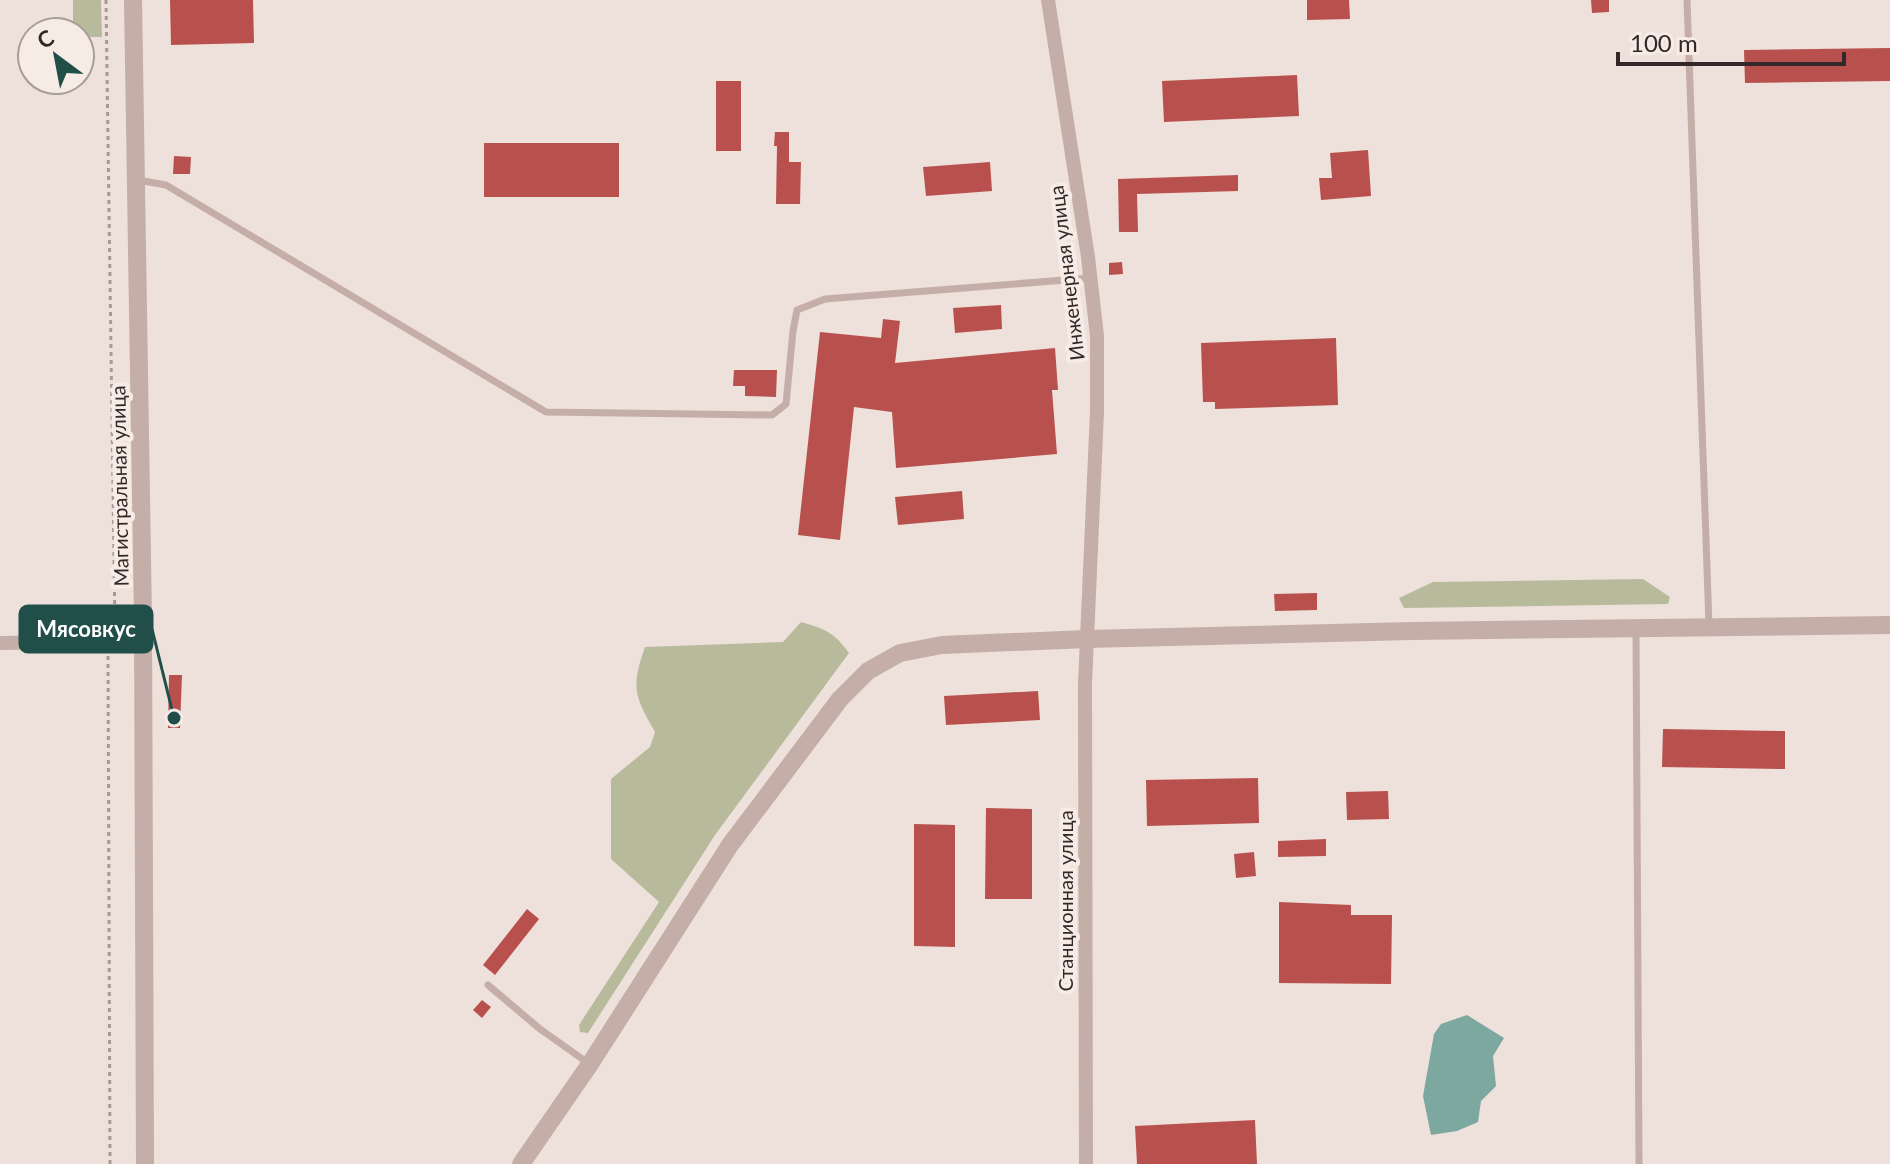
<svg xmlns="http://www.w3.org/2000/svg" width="1890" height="1164" viewBox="0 0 1890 1164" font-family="Lato,sans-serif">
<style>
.green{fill:#b7bb9c}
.water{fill:#7ca8a0}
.building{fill:#b8514e}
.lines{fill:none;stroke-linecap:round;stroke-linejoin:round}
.path{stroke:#b09892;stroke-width:3;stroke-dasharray:4 4;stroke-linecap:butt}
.service{stroke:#c4aea7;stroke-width:7}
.minor{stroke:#c4aea7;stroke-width:14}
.tertiary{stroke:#c4aea7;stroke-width:18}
.labels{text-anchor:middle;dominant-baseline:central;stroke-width:8;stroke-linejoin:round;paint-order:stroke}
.street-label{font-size:20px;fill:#322827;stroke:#f6ebe5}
.leader{fill:none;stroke:#214e48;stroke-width:3}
.callout-dot{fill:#214e48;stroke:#f6ebe5;stroke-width:3}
.callout{fill:#214e48;stroke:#214e48;stroke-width:3}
.callout-label{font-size:22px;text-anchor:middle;font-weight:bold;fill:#fff}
</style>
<rect width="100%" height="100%" fill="#eee0da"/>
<path class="green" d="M 73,0 L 101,0 L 102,37 L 80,37 L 80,32 L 73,32 Z
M 1643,579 L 1670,597 L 1668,604 L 1404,608 L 1399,598 L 1433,582 Z
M 801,622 C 825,629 834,632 849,653 L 715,835 L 588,1033 L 580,1032 L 579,1025 L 659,902 L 611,859 L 611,779 L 650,747 L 655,732 C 634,696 631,687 645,647 L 783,642 Z"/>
<path class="water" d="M 1467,1015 L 1504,1038 L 1493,1056 L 1496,1086 L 1481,1101 L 1478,1122 L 1457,1131 L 1431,1135 L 1423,1096 L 1434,1034 L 1441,1024 Z"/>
<path class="building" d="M 170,0 L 253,0 L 254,43 L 171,45 Z
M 1307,0 L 1349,0 L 1350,19 L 1307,20 Z
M 1591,0 L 1609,0 L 1609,12 L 1592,13 Z
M 1890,48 L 1890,81 L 1745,83 L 1744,50 Z
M 1297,75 L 1299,116 L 1164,122 L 1162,81 Z
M 716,81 L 741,81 L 741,151 L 716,151 Z
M 775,132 L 789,132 L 789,162 L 801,162 L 800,204 L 776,204 L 777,146 L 774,146 Z
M 484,143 L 619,143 L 619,197 L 484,197 Z
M 1368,150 L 1371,196 L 1321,200 L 1319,178 L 1332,178 L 1330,153 Z
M 174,156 L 191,157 L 190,174 L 173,174 Z
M 990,162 L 992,191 L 926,196 L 923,167 Z
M 1238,175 L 1238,191 L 1137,194 L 1138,232 L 1119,232 L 1118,179 Z
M 1122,262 L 1123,274 L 1109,275 L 1109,263 Z
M 1001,305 L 1002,329 L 955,333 L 953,308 Z
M 883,319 L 900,321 L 895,363 L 1055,348 L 1058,390 L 1052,390 L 1057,454 L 896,468 L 892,412 L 854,407 L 840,540 L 798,535 L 820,332 L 881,338 Z
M 1336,338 L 1338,405 L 1215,409 L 1215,402 L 1203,402 L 1201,343 Z
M 734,370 L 777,370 L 776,397 L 745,396 L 745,386 L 733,386 Z
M 962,491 L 964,519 L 898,525 L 895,497 Z
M 1317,593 L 1317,610 L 1275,611 L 1274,594 Z
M 169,675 L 182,675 L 180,728 L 168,728 Z
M 1038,691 L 1040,720 L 946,725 L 944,696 Z
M 1663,729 L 1785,731 L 1785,769 L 1662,767 Z
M 1258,778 L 1259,823 L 1147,826 L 1146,780 Z
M 1388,791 L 1389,819 L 1347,820 L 1346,792 Z
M 986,808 L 1032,809 L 1032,899 L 985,899 Z
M 914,824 L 955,825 L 955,947 L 914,946 Z
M 1326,839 L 1326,856 L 1278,857 L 1278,841 Z
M 1254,852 L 1256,876 L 1236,878 L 1234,854 Z
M 1279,902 L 1351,905 L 1351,915 L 1392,915 L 1391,984 L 1279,983 Z
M 527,909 L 539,919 L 495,975 L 483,965 Z
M 482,1000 L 491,1007 L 482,1018 L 473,1010 Z
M 1255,1120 L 1257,1164 L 1137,1164 L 1135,1126 Z"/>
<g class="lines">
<path class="path" d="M 106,0 L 115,629
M 108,656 L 110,1164"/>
<path class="service" d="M 1687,0 L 1709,625
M 138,180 L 166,185 L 546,412 L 772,415 L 786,404 L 793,331 L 797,310 L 825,299 L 1090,278
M 1636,630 L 1639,1164
M 488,985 L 540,1029 L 588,1063"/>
<path class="minor" d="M 1048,0 L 1088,257 L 1097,336 L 1097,411 L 1085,684 L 1086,1164
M 0,643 L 143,641"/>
<path class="tertiary" d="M 133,0 L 143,620 L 145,1164
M 521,1164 L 590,1064 L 730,845 L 840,699 L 868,671 L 900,653 L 942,645 L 1087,639 L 1412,631 L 1890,625"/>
</g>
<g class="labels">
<g class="street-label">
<text transform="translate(1066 273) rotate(-97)">Инженерная улица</text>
<text transform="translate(119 486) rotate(-91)">Магистральная улица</text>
<text transform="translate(1065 901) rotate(-90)">Станционная улица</text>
</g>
</g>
<path class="leader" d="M174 718L152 629"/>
<circle class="callout-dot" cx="174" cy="718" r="8"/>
<rect class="callout" x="20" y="606" width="132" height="46" rx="8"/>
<g class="callout-label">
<text x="86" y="637">Мясовкус</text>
</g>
<g transform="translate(56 56) rotate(328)"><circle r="38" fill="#f6ebe5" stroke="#a89d99" stroke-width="2"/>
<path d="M0-6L14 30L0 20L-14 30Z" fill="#214e48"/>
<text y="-12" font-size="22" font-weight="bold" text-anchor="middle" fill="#322827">С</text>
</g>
<path d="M1618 52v12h226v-12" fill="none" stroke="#322827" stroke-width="4"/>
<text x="1630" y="52" font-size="24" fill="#322827" stroke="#f6ebe5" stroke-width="6" paint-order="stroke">100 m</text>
</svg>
